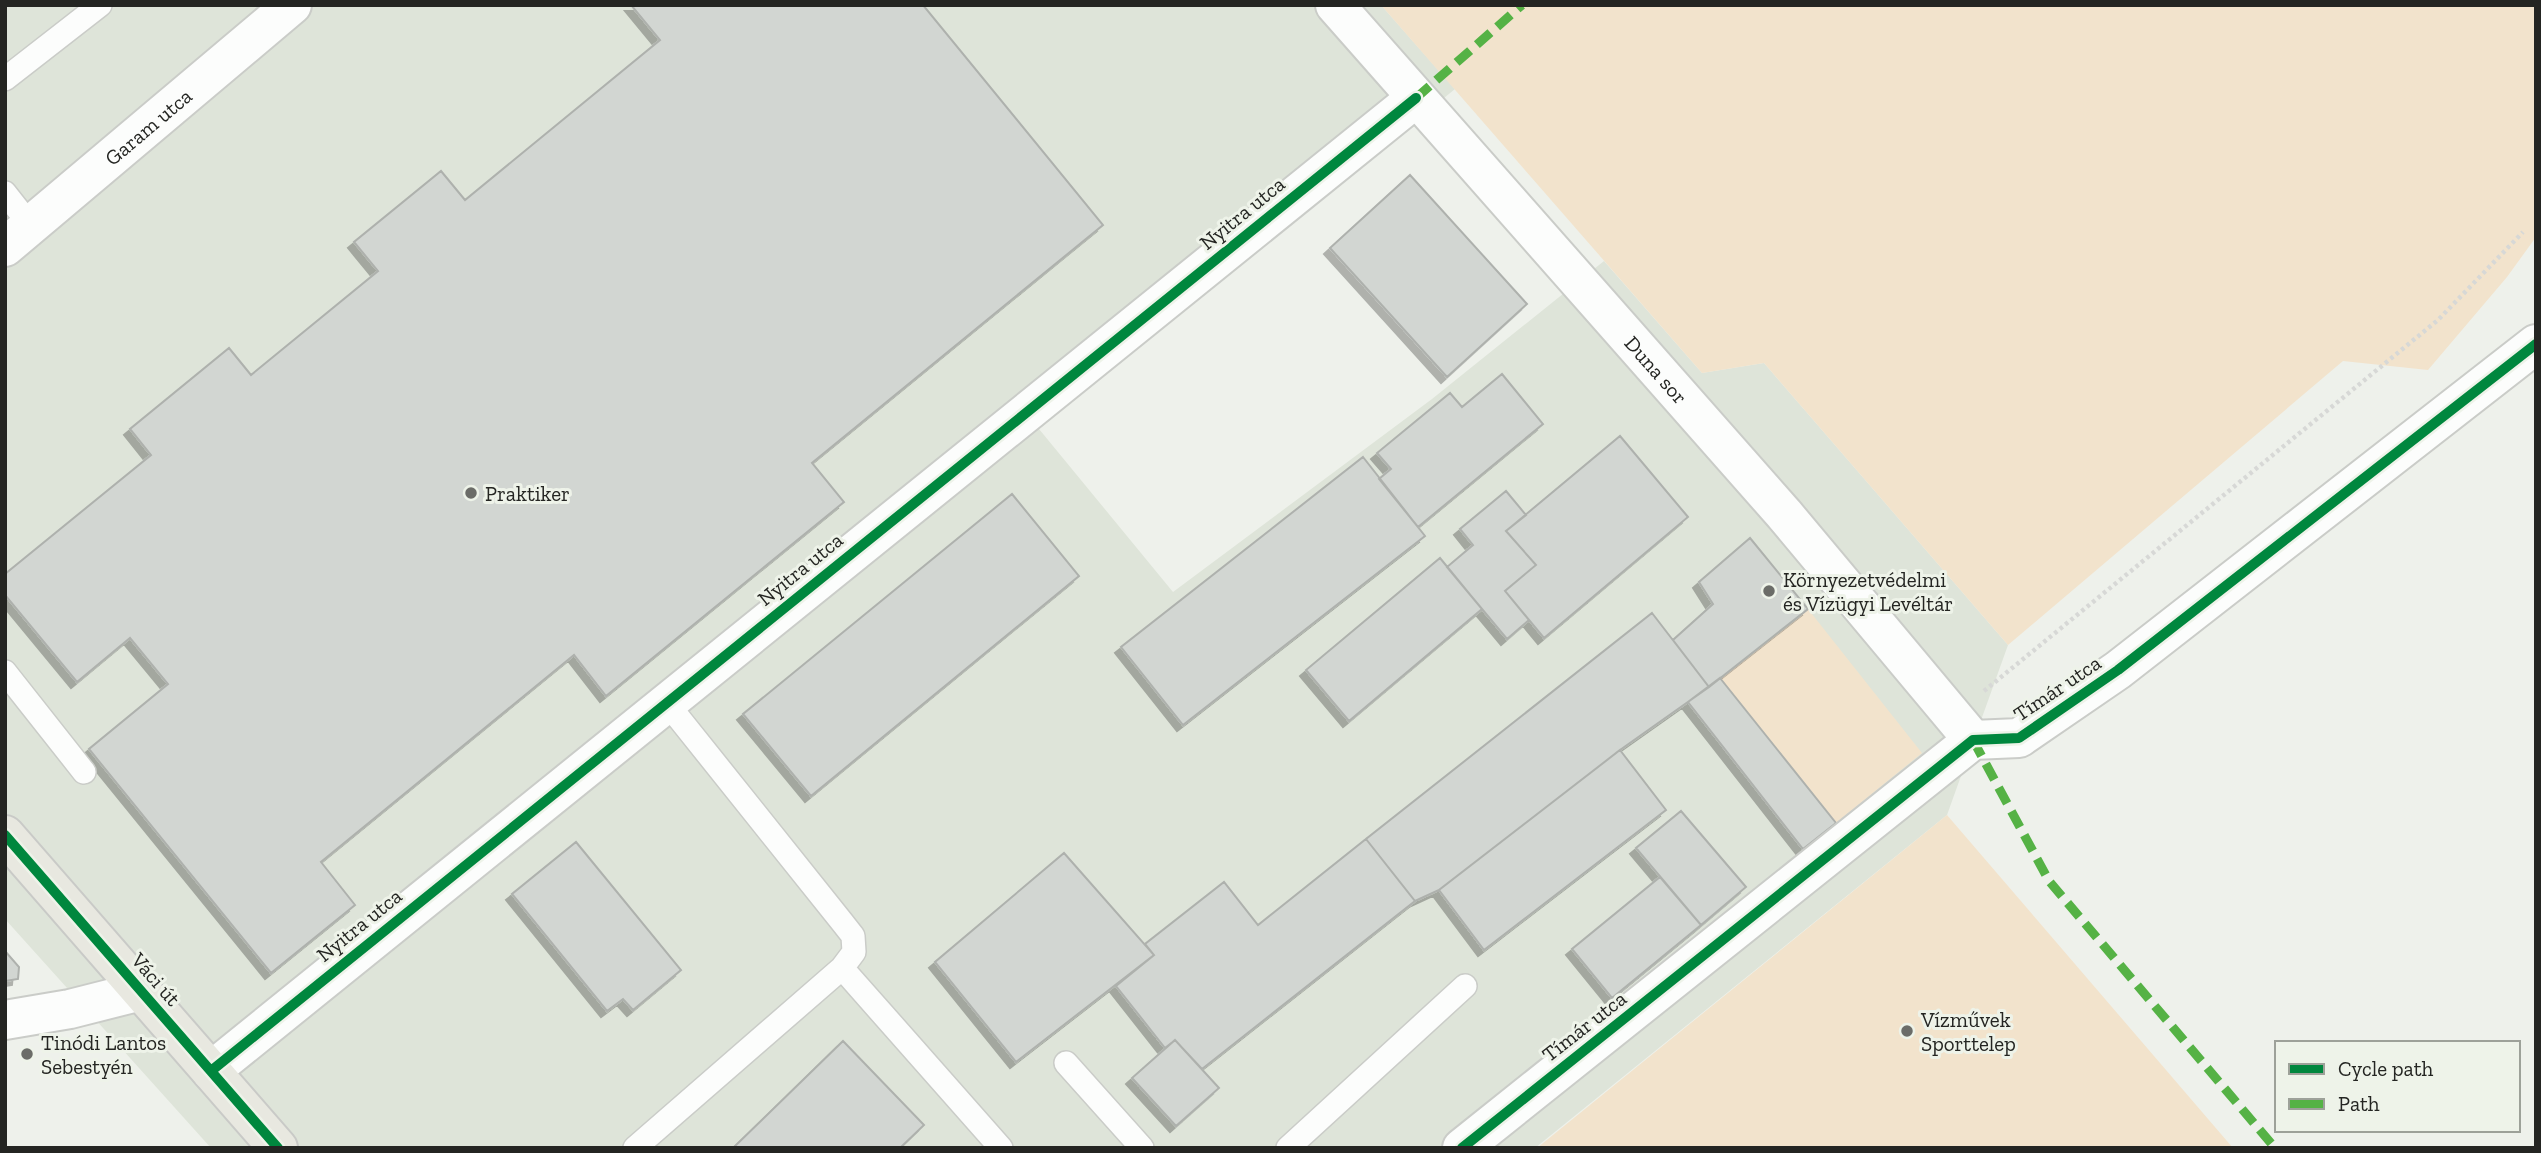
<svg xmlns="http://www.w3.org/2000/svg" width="2541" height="1153" viewBox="0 0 2541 1153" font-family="'Zilla Slab',serif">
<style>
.built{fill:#dee4d9}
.green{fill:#f2e3cc}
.building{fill:#d2d6d2;stroke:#aeb1ad;stroke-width:2;filter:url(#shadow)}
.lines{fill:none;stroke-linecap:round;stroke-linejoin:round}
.service-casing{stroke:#caccc8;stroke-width:26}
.minor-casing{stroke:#caccc8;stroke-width:42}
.primary-casing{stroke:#c9cac7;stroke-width:42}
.path{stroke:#d7d8d6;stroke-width:4.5;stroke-dasharray:3.5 3.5;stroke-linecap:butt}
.service{stroke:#fcfdfc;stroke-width:23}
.minor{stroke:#fcfdfc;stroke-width:38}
.primary{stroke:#e8e8e0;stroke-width:38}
.quiet{stroke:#55b245;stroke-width:9;stroke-dasharray:18 9;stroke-linecap:butt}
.cycleway-casing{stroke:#eef3e9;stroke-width:15}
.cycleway{stroke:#00873e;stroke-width:10}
.poi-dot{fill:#6b6c68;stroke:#eef3e9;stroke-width:2.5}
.labels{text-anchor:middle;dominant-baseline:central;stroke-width:6;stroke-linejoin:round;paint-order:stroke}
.street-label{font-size:21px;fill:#242522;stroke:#eef3e9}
.poi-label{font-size:21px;fill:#242522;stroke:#eef3e9;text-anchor:start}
</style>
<defs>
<filter id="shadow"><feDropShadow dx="-6" dy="6" stdDeviation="0" flood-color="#0004"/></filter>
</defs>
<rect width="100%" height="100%" fill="#eef1eb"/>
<path class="built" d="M 5,5 L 1381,5 L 1455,89 L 1039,429 L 1173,592 L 1432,399 L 1604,261 L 1702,373 L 1764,363 L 2008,645 L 1947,815 L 1535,1148 L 211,1148 L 5,919 Z"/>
<path class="green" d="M 1381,5 L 2536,5 L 2536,237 L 2507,277 L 2428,370 L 2343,361 L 2008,645 L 1764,363 L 1702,373 Z
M 1808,609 L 1922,753 L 1836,823 L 1720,678 Z
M 1947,815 L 2233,1148 L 1537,1148 Z"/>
<path class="building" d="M 631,5 L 923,5 L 1103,225 L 812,463 L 844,502 L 606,696 L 574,655 L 321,862 L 355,905 L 271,973 L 89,749 L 168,684 L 130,638 L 77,682 L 5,595 L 5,574 L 151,455 L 130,429 L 229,348 L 251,375 L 378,271 L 354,242 L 441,171 L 465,200 L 660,40 Z
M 1410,175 L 1527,304 L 1447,377 L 1330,248 Z
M 1502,374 L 1543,424 L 1418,527 L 1379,479 L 1391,469 L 1377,453 L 1450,393 L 1462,407 Z
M 1620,436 L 1688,517 L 1544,638 L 1505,591 L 1536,565 L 1506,531 Z
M 1363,457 L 1425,536 L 1183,725 L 1121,647 Z
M 1506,491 L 1526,515 L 1506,531 L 1536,565 L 1505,591 L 1529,620 L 1507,639 L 1447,567 L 1473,545 L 1460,529 Z
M 1012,494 L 1079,576 L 811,796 L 743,714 Z
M 1750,538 L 1808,609 L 1709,687 L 1673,640 L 1713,604 L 1699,582 Z
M 1440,558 L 1482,609 L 1349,721 L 1306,670 Z
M 1652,613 L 1709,687 L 1620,750 L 1439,890 L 1415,901 L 1366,839 Z
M 1720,678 L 1836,823 L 1803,849 L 1688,702 Z
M 1620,750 L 1666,810 L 1484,950 L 1439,890 Z
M 1681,811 L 1746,887 L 1701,925 L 1636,848 Z
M 1366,839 L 1415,901 L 1202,1069 L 1175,1040 L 1165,1048 L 1116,986 L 1154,955 L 1145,944 L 1224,882 L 1258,925 Z
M 576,842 L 681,970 L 633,1010 L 623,999 L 607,1011 L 512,894 Z
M 1064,853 L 1154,955 L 1016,1062 L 935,962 Z
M 1660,877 L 1701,925 L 1612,998 L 1572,949 Z
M 5,951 L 19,967 L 18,979 L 5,981 Z
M 1175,1040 L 1219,1088 L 1176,1126 L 1132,1078 Z
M 843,1041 L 924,1125 L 900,1148 L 733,1148 Z"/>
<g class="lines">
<g class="service-casing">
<path id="service" d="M 5,79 L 100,5
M 5,193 L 31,226
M 5,672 L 84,772
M 842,968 L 1001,1148
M 1066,1063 L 1142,1148
M 635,1148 L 842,968 L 854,952 L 853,936 L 842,922 L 666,702
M 1288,1148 L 1465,986"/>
</g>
<g class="minor-casing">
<g id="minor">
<path id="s1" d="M 1335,5 L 1784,514 L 1973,740"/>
<path id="s2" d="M 5,247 L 292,5"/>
<path d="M 5,1020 L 70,1009 L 141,991"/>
<path d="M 211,1071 L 1416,98"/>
<path d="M 1462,1148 L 1973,740 L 2019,738 L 2118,670 L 2536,344"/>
</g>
</g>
<g class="primary-casing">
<path id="primary" d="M 5,835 L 278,1148"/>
</g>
<path class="path" d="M 1984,691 L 2438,320 L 2523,232"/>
<use href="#service" class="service"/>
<use href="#minor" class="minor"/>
<use href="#primary" class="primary"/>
<path class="quiet" d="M 1416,98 L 1522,5
M 1973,740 L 2049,881 L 2275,1148"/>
<g class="cycleway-casing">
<path id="cycleway" d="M 5,835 L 278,1148
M 211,1071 L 1416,98
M 1462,1148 L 1973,740 L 2019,738 L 2118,670 L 2536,344"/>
</g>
<use href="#cycleway" class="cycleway"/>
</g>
<g class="poi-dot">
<circle cx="471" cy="493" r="7"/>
<circle cx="1769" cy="591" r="7"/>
<circle cx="1907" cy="1031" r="7"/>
<circle cx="27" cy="1054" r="7"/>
</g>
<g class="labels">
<g class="street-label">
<text stroke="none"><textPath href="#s2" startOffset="187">Garam utca</textPath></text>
<text transform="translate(1242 213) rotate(-39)">Nyitra utca</text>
<text stroke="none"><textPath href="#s1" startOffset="486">Duna sor</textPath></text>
<text transform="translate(800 569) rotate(-39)">Nyitra utca</text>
<text transform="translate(2057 688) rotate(-34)">Tímár utca</text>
<text transform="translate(359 925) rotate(-39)">Nyitra utca</text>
<text transform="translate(156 979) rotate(49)">Váci út</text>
<text transform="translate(1584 1026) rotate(-38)">Tímár utca</text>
</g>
<g class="poi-label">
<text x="485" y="493">Praktiker</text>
<text x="1783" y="579">Környezetvédelmi<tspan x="1783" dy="24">és Vízügyi Levéltár</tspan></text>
<text x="1921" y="1019">Vízművek<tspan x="1921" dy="24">Sporttelep</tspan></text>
<text x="41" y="1042">Tinódi Lantos<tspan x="41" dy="24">Sebestyén</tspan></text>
</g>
</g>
<rect width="2541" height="1153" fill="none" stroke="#242522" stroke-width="14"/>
<rect x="2275" y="1041" width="245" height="91" fill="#eef3e9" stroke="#9da199" stroke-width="2"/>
<rect x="2289" y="1064" width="35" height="10" fill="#00873e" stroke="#9da199" stroke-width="2"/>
<text x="2338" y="1076" font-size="21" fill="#242522">Cycle path</text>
<rect x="2289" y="1099" width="35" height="10" fill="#55b245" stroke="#9da199" stroke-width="2"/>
<text x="2338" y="1111" font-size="21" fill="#242522">Path</text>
</svg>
